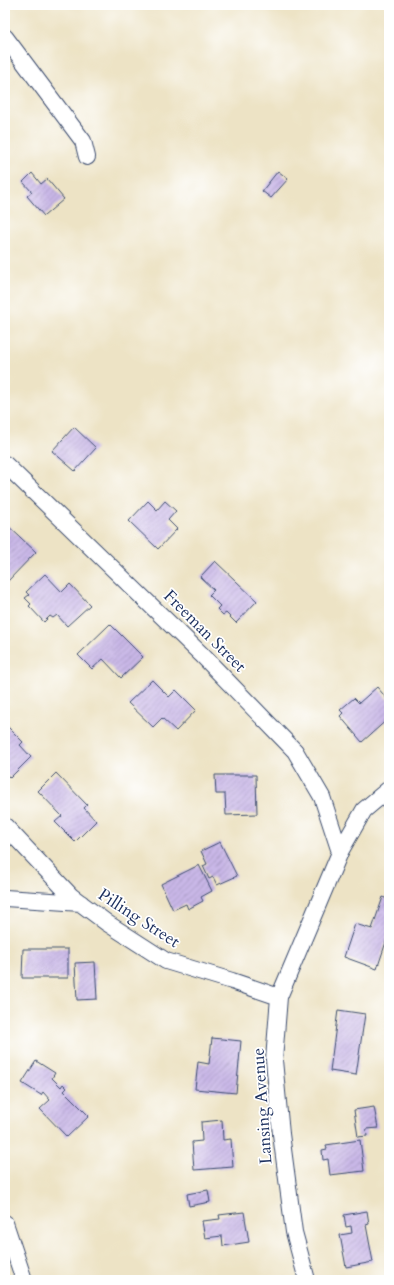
<svg xmlns="http://www.w3.org/2000/svg" width="394" height="1285" viewBox="0 0 394 1285" font-family="Cardo,serif">
<style>
.building{fill:url(#building-hatch)}
.lines{fill:none;stroke-linecap:round;stroke-linejoin:round}
.minor-casing{stroke:#3a4a6d;stroke-width:18}
.minor{stroke:#fff;stroke-width:16}
.labels{text-anchor:middle;dominant-baseline:central;stroke-width:3.5;stroke-linejoin:round;paint-order:stroke}
.street-label{font-size:17px;fill:#1b2f5e;stroke:#fff}
</style>
<defs>
<pattern id="building-hatch" width="6" height="6" patternUnits="userSpaceOnUse"><rect width="6" height="6" fill="#c9b7e7"/><path d="M-1 1l2-2M0 6l6-6M5 7l2-2" fill="none" stroke="#a295be"/></pattern>
</defs>
<rect width="100%" height="100%" fill="#fff"/>
<filter id="ink" filterUnits="userSpaceOnUse"><feTurbulence type="fractalNoise" baseFrequency=".025" numOctaves="2"/><feDisplacementMap in="SourceGraphic" scale="8" xChannelSelector="R" yChannelSelector="G"/><feConvolveMatrix kernelMatrix="1 2 1 2 8 2 1 2 1" color-interpolation-filters="sRGB"/></filter>
<filter id="wash" filterUnits="userSpaceOnUse"><feTurbulence type="fractalNoise" baseFrequency=".012" numOctaves="4" result="noise"/><feDisplacementMap in="SourceGraphic" scale="16" xChannelSelector="R" yChannelSelector="G"/><feGaussianBlur stdDeviation="0.9" result="paint"/><feColorMatrix in="noise" values="0 0 0 0 0 0 0 0 0 0 0 0 0 0 0 0 0 1.4 0 .05"/><feComposite in="paint" operator="in"/></filter>
<g filter="url(#wash)">
<rect width="100%" height="100%" fill="#ede3c5"/>
<g id="blocks">
<path class="building" d="M 278,171 L 288,179 L 271,198 L 262,191 Z
M 32,173 L 41,184 L 47,179 L 64,199 L 44,216 L 27,196 L 32,192 L 23,182 Z
M 74,427 L 96,448 L 75,471 L 52,451 Z
M 148,501 L 157,510 L 165,501 L 176,511 L 168,520 L 177,529 L 158,549 L 129,521 Z
M 5,523 L 36,552 L 6,583 L 5,582 Z
M 215,561 L 257,601 L 236,623 L 226,613 L 223,615 L 217,609 L 220,606 L 209,595 L 214,590 L 200,577 Z
M 45,574 L 62,592 L 70,584 L 90,605 L 67,626 L 57,615 L 53,618 L 50,616 L 44,622 L 29,606 L 31,604 L 25,598 L 29,595 L 26,592 Z
M 110,624 L 143,657 L 121,678 L 103,659 L 92,669 L 78,655 Z
M 152,680 L 169,697 L 176,690 L 196,710 L 176,731 L 162,718 L 153,727 L 128,703 Z
M 377,687 L 389,701 L 389,718 L 362,742 L 340,716 L 343,713 L 340,710 L 354,698 L 359,703 Z
M 5,724 L 23,742 L 20,745 L 31,757 L 10,778 L 5,773 Z
M 56,773 L 87,805 L 84,808 L 96,821 L 75,842 L 55,822 L 62,816 L 38,791 Z
M 215,775 L 256,775 L 257,814 L 226,815 L 225,794 L 216,794 Z
M 220,842 L 237,876 L 217,885 L 213,877 L 209,879 L 203,866 L 207,864 L 201,851 Z
M 199,865 L 212,891 L 201,897 L 203,901 L 188,909 L 186,904 L 173,910 L 161,884 Z
M 383,897 L 389,900 L 389,933 L 377,969 L 344,957 L 355,924 L 372,929 Z
M 23,949 L 68,949 L 68,978 L 22,978 Z
M 95,962 L 97,999 L 77,1000 L 75,963 Z
M 338,1010 L 365,1014 L 356,1075 L 330,1071 Z
M 212,1038 L 241,1041 L 236,1093 L 195,1089 L 198,1062 L 209,1064 Z
M 36,1061 L 55,1073 L 52,1078 L 61,1087 L 63,1084 L 67,1088 L 64,1091 L 89,1116 L 67,1137 L 40,1109 L 50,1100 L 43,1092 L 41,1095 L 22,1083 Z
M 374,1107 L 378,1128 L 366,1129 L 367,1136 L 358,1137 L 354,1110 Z
M 222,1120 L 223,1140 L 231,1139 L 233,1167 L 194,1170 L 192,1142 L 202,1141 L 201,1122 Z
M 360,1140 L 364,1171 L 330,1175 L 328,1159 L 323,1160 L 322,1150 L 327,1149 L 326,1145 Z
M 208,1190 L 210,1202 L 189,1206 L 187,1194 Z
M 367,1211 L 369,1224 L 366,1225 L 373,1262 L 346,1267 L 340,1235 L 352,1233 L 351,1226 L 346,1227 L 344,1215 Z
M 244,1212 L 249,1242 L 223,1246 L 222,1236 L 205,1238 L 202,1221 L 220,1219 L 219,1215 Z"/>
</g>
</g>
<g filter="url(#ink)">
<use href="#blocks" fill-opacity="0" stroke="#3a4a6d" stroke-width="1"/>
<g class="lines">
<g class="minor-casing">
<path id="minor" d="M 5,37 L 83,141 L 87,157
M 5,464 L 202,655 L 295,751 L 322,797 L 340,852
M 5,826 L 71,896 L 107,923 L 166,961 L 232,981 L 279,997
M 5,898 L 81,903
M 5,1223 L 24,1280
M 307,1280 L 294,1232 L 281,1134 L 274,1060 L 279,997 L 341,850 L 364,810 L 389,789"/>
</g>
<use href="#minor" class="minor"/>
</g>
</g>
<g class="labels">
<g class="street-label">
<text transform="translate(205 631) rotate(45)">Freeman Street</text>
<text transform="translate(139 918) rotate(33)">Pilling Street</text>
<text transform="translate(262 1106) rotate(-94)">Lansing Avenue</text>
</g>
</g>
<rect width="394" height="1285" fill="none" stroke="#fff" stroke-width="20"/>
</svg>
